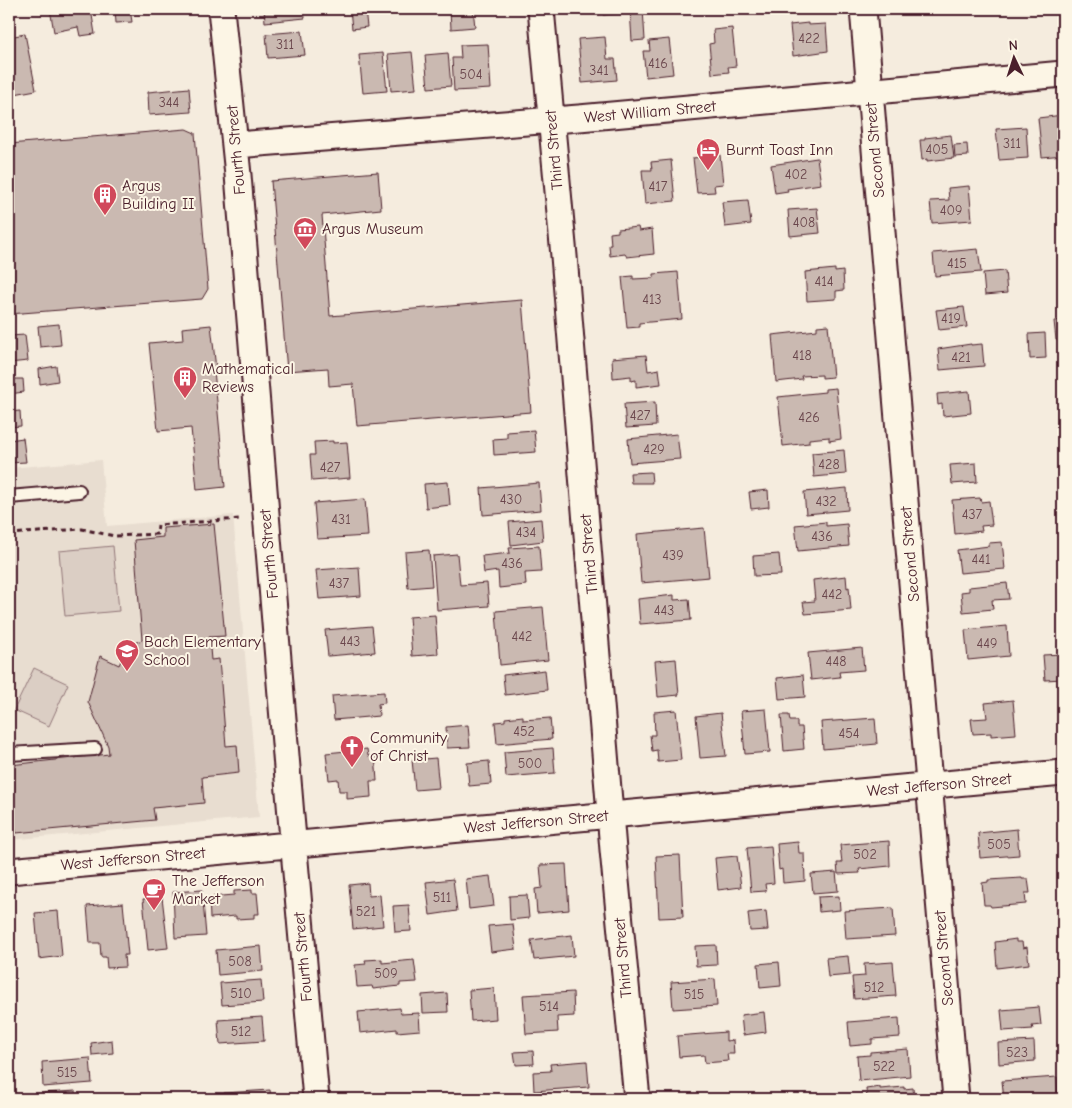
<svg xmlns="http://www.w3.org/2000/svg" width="1072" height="1108" viewBox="0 0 1072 1108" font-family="'Comic Neue',sans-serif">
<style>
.built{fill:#e8ddd0}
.green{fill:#dbcec4;stroke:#927678}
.building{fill:#cab9b1;stroke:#4a1f2b}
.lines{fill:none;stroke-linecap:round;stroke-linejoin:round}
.service-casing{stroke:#4a1f2b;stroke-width:16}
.minor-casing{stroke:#4a1f2b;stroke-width:29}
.path{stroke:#4a1f2b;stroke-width:3;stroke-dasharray:5 4;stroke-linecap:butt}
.service{stroke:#fcf5e5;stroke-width:12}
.minor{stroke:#fcf5e5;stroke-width:25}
.labels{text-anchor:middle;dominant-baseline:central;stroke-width:4;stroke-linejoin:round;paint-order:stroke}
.number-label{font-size:14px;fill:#6a464c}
.street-label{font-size:16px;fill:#4a1f2b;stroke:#fcf5e5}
.poi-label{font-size:16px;fill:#4a1f2b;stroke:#fcf5e5;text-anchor:start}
</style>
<rect width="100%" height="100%" fill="#f5ecde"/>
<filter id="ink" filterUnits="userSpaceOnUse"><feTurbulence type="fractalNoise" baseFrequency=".02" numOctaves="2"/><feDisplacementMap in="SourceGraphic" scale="10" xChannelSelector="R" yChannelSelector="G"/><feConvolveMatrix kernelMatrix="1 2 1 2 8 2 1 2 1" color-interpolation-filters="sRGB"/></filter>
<g filter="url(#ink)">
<path class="built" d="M 101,460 L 107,526 L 233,515 L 259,817 L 9,840 L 9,468 Z"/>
<path class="green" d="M 113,546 L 119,611 L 65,616 L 59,551 Z
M 34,668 L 68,684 L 49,726 L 14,710 Z"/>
<path class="building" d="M 50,9 L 91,9 L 95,34 L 80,36 L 78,27 L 54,32 Z
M 115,9 L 130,9 L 132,22 L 116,23 Z
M 264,9 L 304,9 L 305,18 L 265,22 Z
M 350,9 L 365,9 L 367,27 L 352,29 Z
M 450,9 L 473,9 L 475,27 L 451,29 Z
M 603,9 L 624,9 L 624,13 L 603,15 Z
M 630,9 L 643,9 L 645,40 L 632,41 Z
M 789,9 L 814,9 L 789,11 Z
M 808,23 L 808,25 L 826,24 L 828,51 L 793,56 L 790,25 Z
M 732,28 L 736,66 L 728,67 L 729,72 L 712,74 L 709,44 L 714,43 L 713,30 Z
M 302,31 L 305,55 L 268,58 L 266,34 Z
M 25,34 L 36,90 L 9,95 L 9,37 Z
M 605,37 L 607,59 L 615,59 L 617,80 L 582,83 L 578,39 Z
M 669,39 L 673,74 L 646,77 L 643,51 L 650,51 L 649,41 Z
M 488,44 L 491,89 L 454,91 L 452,58 L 461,58 L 460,45 Z
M 412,52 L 416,89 L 391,91 L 388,54 Z
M 383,53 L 387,91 L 363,93 L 359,55 Z
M 448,53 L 451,86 L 428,88 L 425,55 Z
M 189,88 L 191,112 L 149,115 L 148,92 Z
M 1063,115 L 1063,140 L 1061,140 L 1063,155 L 1042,157 L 1038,118 Z
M 1026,127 L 1028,158 L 999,160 L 996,129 Z
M 186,129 L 195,133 L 208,289 L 202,299 L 9,314 L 9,144 Z
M 951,135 L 954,158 L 927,161 L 927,159 L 922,160 L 920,140 L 925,140 L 925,138 Z
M 967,144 L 968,156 L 955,157 L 954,145 Z
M 720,155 L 723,184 L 714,185 L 715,192 L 697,193 L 693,158 Z
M 817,158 L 821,184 L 787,189 L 788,191 L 775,193 L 771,165 Z
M 671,160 L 675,201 L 645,204 L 642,170 L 652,170 L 651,162 Z
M 378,172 L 381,209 L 322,215 L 330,316 L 522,300 L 531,412 L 357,426 L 353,384 L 329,386 L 328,368 L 287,371 L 271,181 Z
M 969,186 L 972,220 L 932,223 L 930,201 L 949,200 L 948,188 Z
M 748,200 L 751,224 L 725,227 L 722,202 Z
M 817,208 L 820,233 L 790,236 L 788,210 Z
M 638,227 L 639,231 L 652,229 L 654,254 L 627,257 L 625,254 L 610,256 L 609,245 L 611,245 L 610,233 L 618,232 L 618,229 Z
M 978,249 L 981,272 L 935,276 L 933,253 Z
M 835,269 L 835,272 L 843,271 L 844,290 L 836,291 L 836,299 L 807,301 L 805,272 Z
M 1005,271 L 1007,293 L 985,295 L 983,273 Z
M 678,272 L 682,319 L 639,323 L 639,327 L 627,328 L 622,277 L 633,276 L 633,279 L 654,278 L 654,274 Z
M 964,307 L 967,327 L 939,330 L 936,310 Z
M 1063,320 L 1063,340 L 1056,340 L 1054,321 Z
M 59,324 L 61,345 L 40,347 L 38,326 Z
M 211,325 L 216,369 L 214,370 L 225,487 L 197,490 L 191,428 L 158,431 L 149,343 L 183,340 L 182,328 Z
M 828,325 L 833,377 L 822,378 L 822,375 L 801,376 L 802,379 L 776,382 L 772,335 L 817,330 L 817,326 Z
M 1045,333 L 1046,358 L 1030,359 L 1029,334 Z
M 25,335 L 28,361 L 9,363 L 9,336 Z
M 971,344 L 971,345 L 982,344 L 984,366 L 940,370 L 938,349 Z
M 646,355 L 648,371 L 659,369 L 661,384 L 636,387 L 636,380 L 631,381 L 631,376 L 613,378 L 612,358 Z
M 56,366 L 58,381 L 40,384 L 39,369 Z
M 9,379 L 23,379 L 24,392 L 9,394 Z
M 836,388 L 841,439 L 829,441 L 829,437 L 809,439 L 809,443 L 783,446 L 778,397 L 825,392 L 825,389 Z
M 969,391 L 971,413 L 943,416 L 942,404 L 938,405 L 937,394 Z
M 655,402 L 656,426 L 626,428 L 624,404 Z
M 20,411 L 21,426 L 9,427 L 9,412 Z
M 534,430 L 536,452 L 494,455 L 493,439 L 507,438 L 507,432 Z
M 677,434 L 680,459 L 630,463 L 628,439 Z
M 23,438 L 26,462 L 9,463 L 9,440 Z
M 333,441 L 333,443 L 347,442 L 350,478 L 312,481 L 310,455 L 315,455 L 314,442 Z
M 844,450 L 846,474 L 814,477 L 812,453 Z
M 976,463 L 977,482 L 952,484 L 950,465 Z
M 651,472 L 652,483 L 631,483 L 630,473 Z
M 448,482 L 450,505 L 426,508 L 424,484 Z
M 539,483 L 541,510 L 483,515 L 481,488 Z
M 847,488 L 848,510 L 806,514 L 804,492 Z
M 768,490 L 769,507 L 751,509 L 749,492 Z
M 980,498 L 981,502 L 989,501 L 992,525 L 981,526 L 982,531 L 955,534 L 952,500 Z
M 365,499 L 368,536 L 317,539 L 314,503 Z
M 541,519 L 543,541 L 511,545 L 509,522 Z
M 826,522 L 826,526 L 847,524 L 849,546 L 798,551 L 795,525 Z
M 214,524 L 225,636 L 209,637 L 211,660 L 219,659 L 226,746 L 237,745 L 239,773 L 202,777 L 204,803 L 153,808 L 155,820 L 16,833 L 10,765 L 109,754 L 108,746 L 88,702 L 100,656 L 119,665 L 123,656 L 129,649 L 134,643 L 142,640 L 134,540 L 163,537 L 163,528 Z
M 704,528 L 709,577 L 641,583 L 637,534 Z
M 1002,542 L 1005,569 L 960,573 L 957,550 L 989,546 L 989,543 Z
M 539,546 L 541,572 L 525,573 L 526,585 L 499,588 L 498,571 L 484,573 L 482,556 L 510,553 L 509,548 Z
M 429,550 L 432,586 L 408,588 L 405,552 Z
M 457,554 L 460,585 L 487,583 L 489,606 L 437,610 L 433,556 Z
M 779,554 L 781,575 L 754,576 L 753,556 Z
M 359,567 L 361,596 L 319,599 L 316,570 Z
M 846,576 L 847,588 L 849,587 L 851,610 L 805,614 L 803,602 L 815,601 L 813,580 Z
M 1007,583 L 1009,599 L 992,600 L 993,609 L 963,612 L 961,592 L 969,591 L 969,587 Z
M 674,595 L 674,600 L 689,599 L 691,620 L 640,624 L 638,599 Z
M 543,607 L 548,660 L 500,665 L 496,611 Z
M 435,615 L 438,654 L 412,656 L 409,617 Z
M 372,626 L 375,652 L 328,656 L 325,630 Z
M 1007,626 L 1009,656 L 968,660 L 965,630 Z
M 862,648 L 864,670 L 839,672 L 840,677 L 811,680 L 808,653 Z
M 1063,654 L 1063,679 L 1045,680 L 1043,655 Z
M 676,659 L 679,695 L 658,697 L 655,661 Z
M 545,670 L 547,690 L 505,695 L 503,675 Z
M 803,675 L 805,697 L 779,699 L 777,678 Z
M 1063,682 L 1063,703 L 1061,703 L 1059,683 Z
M 384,692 L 385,703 L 378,704 L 379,716 L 334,720 L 332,696 Z
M 1013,700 L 1016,734 L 991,736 L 991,733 L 973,734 L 971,719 L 987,718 L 985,703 Z
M 766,709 L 770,752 L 745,754 L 741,711 Z
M 676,710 L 681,760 L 658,762 L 657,750 L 652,751 L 650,735 L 655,735 L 654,712 Z
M 721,713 L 726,756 L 700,758 L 696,716 Z
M 781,715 L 789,715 L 790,721 L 797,721 L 797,727 L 802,727 L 804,749 L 784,751 Z
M 523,716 L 523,720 L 550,718 L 552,739 L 497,744 L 495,722 L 505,721 L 505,718 Z
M 875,718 L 877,744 L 823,749 L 821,722 Z
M 468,725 L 470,747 L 447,748 L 446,727 Z
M 553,748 L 555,773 L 506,777 L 504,752 Z
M 367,749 L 368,756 L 375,755 L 377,781 L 370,781 L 371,797 L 347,799 L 347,791 L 339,791 L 338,779 L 329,780 L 326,753 Z
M 436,758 L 439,788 L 415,790 L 412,760 Z
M 489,761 L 491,784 L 469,786 L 467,763 Z
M 1017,829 L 1019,855 L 980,858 L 978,833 Z
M 889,841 L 890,866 L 859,869 L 860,873 L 838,874 L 837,863 L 842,863 L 840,845 Z
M 798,842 L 799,853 L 804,853 L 805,881 L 783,883 L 782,869 L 779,870 L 777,844 Z
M 771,846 L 774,883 L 765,884 L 766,891 L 751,892 L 747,848 Z
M 680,855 L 683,917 L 659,918 L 656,856 Z
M 737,856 L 741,887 L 718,890 L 715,858 Z
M 566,864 L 569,910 L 537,913 L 535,889 L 542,888 L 540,865 Z
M 836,872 L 838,891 L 813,893 L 811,874 Z
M 490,876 L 494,906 L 469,909 L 466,879 Z
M 1022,878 L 1022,879 L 1028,879 L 1030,893 L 1025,893 L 1026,904 L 991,907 L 990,905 L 984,905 L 982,883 L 988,882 L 988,880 Z
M 453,879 L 457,911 L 430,915 L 426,882 Z
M 368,883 L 369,896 L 380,895 L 383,926 L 353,929 L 349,885 Z
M 202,890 L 206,936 L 175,938 L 173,892 Z
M 252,890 L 252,893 L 257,893 L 259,914 L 254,914 L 254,918 L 236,919 L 236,916 L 210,918 L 209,897 L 234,895 L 234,891 Z
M 527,895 L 529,918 L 510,920 L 509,896 Z
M 839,896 L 840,910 L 819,912 L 818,897 Z
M 162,897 L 168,948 L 148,950 L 143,899 Z
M 123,903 L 128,955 L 124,955 L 125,967 L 107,968 L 106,957 L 101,957 L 100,943 L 90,943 L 87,906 Z
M 409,905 L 411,931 L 395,932 L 393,906 Z
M 893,908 L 895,936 L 846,939 L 844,911 Z
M 58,911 L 62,956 L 39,959 L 35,913 Z
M 766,911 L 768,930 L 750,931 L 748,913 Z
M 513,924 L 516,949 L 491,952 L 488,926 Z
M 572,935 L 574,956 L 534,960 L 531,940 Z
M 1016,939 L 1016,942 L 1022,942 L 1023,948 L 1027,947 L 1029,964 L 997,968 L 995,942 Z
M 716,945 L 717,965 L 696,966 L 695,946 Z
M 261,946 L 263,971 L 218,975 L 216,950 Z
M 848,956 L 850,975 L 828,977 L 826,958 Z
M 382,959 L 382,963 L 414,960 L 417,982 L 400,983 L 400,986 L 373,989 L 372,986 L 357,987 L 355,965 L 366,964 L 365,960 Z
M 779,962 L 781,986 L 760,988 L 758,964 Z
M 893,962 L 896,996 L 854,999 L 852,977 L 865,976 L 864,964 Z
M 715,979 L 717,1006 L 673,1009 L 671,982 Z
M 261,980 L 263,1002 L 222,1005 L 220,983 Z
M 494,988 L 496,1019 L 471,1021 L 469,990 Z
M 573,992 L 574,1016 L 557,1017 L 558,1032 L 526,1034 L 523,995 Z
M 447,993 L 448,1012 L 423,1013 L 422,995 Z
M 1039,1007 L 1041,1025 L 1032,1026 L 1033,1029 L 1003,1031 L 1001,1010 Z
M 400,1008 L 401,1014 L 419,1013 L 420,1030 L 397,1032 L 397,1029 L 360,1033 L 358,1012 Z
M 764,1012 L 766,1032 L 743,1035 L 741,1015 Z
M 262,1017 L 264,1041 L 220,1044 L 218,1020 Z
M 899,1018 L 900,1037 L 872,1039 L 872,1044 L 850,1046 L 848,1022 Z
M 726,1032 L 726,1041 L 733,1040 L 734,1054 L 727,1054 L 728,1061 L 705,1063 L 704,1055 L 679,1057 L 677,1036 Z
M 112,1040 L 113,1053 L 92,1055 L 91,1043 Z
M 1034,1041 L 1035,1061 L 999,1064 L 998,1043 Z
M 908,1049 L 910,1076 L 859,1081 L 857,1056 L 870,1055 L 870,1052 Z
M 533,1051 L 534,1064 L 516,1065 L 514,1052 Z
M 90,1058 L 92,1083 L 43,1087 L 42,1062 Z
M 587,1061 L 589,1087 L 534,1091 L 533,1072 L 551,1071 L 550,1064 Z
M 1057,1077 L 1058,1099 L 1004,1099 L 1002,1081 Z
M 880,1087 L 880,1089 L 904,1087 L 904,1089 L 913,1088 L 914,1099 L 867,1099 L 866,1089 Z
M 270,1090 L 271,1099 L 225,1099 L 224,1093 Z
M 75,1091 L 76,1099 L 45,1099 L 44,1093 Z
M 416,1097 L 416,1099 L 377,1099 Z"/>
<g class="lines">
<g class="service-casing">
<path id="service" d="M 9,497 L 79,491
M 9,754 L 95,749"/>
</g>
<g class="minor-casing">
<path id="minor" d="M 221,9 L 238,175 L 291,816 L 316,1099
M 541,9 L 564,256 L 613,850 L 637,1099
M 863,9 L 956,1099
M 236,145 L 579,118 L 1063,74
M 9,871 L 1063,773"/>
</g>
<path class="path" d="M 9,534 L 82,529 L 114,536 L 157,534 L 158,525 L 239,519"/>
<use href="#service" class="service"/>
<use href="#minor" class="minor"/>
</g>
</g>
<defs>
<g id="hotel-pin" transform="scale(1.25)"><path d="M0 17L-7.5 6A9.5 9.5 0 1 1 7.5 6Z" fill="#d1495b" stroke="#fcf5e5"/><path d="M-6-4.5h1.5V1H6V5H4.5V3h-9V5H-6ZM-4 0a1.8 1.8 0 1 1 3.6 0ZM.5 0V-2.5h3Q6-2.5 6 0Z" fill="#fff"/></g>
<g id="building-pin" transform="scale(1.25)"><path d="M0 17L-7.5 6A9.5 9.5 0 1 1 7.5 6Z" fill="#d1495b" stroke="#fcf5e5"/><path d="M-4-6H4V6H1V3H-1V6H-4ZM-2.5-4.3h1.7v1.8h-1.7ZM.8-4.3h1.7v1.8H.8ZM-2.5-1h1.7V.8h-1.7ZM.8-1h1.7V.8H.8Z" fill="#fff"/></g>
<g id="museum-pin" transform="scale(1.25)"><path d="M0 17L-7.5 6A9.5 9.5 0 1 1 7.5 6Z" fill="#d1495b" stroke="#fcf5e5"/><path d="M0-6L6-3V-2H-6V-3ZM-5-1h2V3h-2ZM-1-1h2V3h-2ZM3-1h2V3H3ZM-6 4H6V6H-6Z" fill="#fff"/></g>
<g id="school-pin" transform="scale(1.25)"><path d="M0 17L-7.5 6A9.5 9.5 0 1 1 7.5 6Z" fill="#d1495b" stroke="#fcf5e5"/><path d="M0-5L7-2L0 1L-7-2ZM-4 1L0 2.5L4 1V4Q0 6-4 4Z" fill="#fff"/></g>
<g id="church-pin" transform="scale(1.25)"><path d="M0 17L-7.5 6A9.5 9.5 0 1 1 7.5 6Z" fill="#d1495b" stroke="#fcf5e5"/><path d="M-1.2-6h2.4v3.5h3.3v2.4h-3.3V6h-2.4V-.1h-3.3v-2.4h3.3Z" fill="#fff"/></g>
<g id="cafe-pin" transform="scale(1.25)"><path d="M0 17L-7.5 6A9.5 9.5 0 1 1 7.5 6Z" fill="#d1495b" stroke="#fcf5e5"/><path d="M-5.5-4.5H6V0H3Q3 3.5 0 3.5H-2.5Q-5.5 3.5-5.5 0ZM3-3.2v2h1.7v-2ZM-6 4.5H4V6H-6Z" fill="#fff"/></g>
</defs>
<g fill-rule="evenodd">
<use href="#hotel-pin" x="708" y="150"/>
<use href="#building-pin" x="105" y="195"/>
<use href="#museum-pin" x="305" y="229"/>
<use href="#building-pin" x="185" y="378"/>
<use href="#school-pin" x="127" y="651"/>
<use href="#church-pin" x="352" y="747"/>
<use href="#cafe-pin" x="154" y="890"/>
</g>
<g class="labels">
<g class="number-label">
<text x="809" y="38">422</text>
<text x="285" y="44">311</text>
<text x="658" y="63">416</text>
<text x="599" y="70">341</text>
<text x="471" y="74">504</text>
<text x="169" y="102">344</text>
<text x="1012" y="143">311</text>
<text x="937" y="149">405</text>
<text x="796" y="174">402</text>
<text x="658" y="186">417</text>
<text x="951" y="210">409</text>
<text x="804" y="222">408</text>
<text x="957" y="263">415</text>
<text x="824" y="281">414</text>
<text x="652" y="299">413</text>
<text x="951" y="318">419</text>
<text x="802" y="355">418</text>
<text x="961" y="357">421</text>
<text x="640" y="415">427</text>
<text x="809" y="417">426</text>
<text x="654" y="449">429</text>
<text x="829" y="464">428</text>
<text x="330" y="467">427</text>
<text x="511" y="499">430</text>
<text x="826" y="501">432</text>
<text x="972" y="514">437</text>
<text x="341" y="519">431</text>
<text x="526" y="532">434</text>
<text x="822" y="536">436</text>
<text x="673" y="555">439</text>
<text x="981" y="559">441</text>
<text x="512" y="563">436</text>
<text x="339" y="583">437</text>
<text x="832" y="594">442</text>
<text x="664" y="610">443</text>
<text x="522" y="636">442</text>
<text x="350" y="641">443</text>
<text x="987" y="643">449</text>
<text x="836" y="661">448</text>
<text x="524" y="731">452</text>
<text x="849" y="733">454</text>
<text x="530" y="763">500</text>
<text x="999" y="844">505</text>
<text x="865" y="854">502</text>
<text x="442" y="897">511</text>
<text x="366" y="911">521</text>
<text x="240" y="961">508</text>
<text x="386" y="973">509</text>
<text x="874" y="987">512</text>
<text x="241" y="993">510</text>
<text x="694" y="994">515</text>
<text x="549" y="1006">514</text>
<text x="241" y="1031">512</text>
<text x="1017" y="1052">523</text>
<text x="884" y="1066">522</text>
<text x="67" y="1072">515</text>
</g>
<g class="street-label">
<text transform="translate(650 112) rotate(-5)">West William Street</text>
<text transform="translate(236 150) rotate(-95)">Fourth Street</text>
<text transform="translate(554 150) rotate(-95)">Third Street</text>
<text transform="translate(875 150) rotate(-95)">Second Street</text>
<text transform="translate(269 554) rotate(-95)">Fourth Street</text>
<text transform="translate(589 554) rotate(-95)">Third Street</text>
<text transform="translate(910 554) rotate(-95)">Second Street</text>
<text transform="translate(939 785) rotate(-5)">West Jefferson Street</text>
<text transform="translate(536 822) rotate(-5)">West Jefferson Street</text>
<text transform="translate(133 859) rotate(-5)">West Jefferson Street</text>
<text transform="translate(303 957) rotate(-95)">Fourth Street</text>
<text transform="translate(623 958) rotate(-95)">Third Street</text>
<text transform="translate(944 958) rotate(-95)">Second Street</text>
</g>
<g class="poi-label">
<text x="726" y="150">Burnt Toast Inn</text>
<text x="122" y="186">Argus<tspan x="122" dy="18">Building II</tspan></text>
<text x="322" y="229">Argus Museum</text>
<text x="202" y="369">Mathematical<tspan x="202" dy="18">Reviews</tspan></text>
<text x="144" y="642">Bach Elementary<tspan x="144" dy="18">School</tspan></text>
<text x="370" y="738">Community<tspan x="370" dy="18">of Christ</tspan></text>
<text x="172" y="881">The Jefferson<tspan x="172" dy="18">Market</tspan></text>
</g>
</g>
<rect width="1072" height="1108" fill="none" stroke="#fcf5e5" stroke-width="30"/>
<rect x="15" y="15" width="1042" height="1078" fill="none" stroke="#4a1f2b" stroke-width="2" filter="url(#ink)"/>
<g transform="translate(1014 58) rotate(356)" stroke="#fcf5e5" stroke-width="4" paint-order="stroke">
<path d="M0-4L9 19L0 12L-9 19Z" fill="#4a1f2b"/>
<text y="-8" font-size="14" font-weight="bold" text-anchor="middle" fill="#4a1f2b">N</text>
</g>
</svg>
